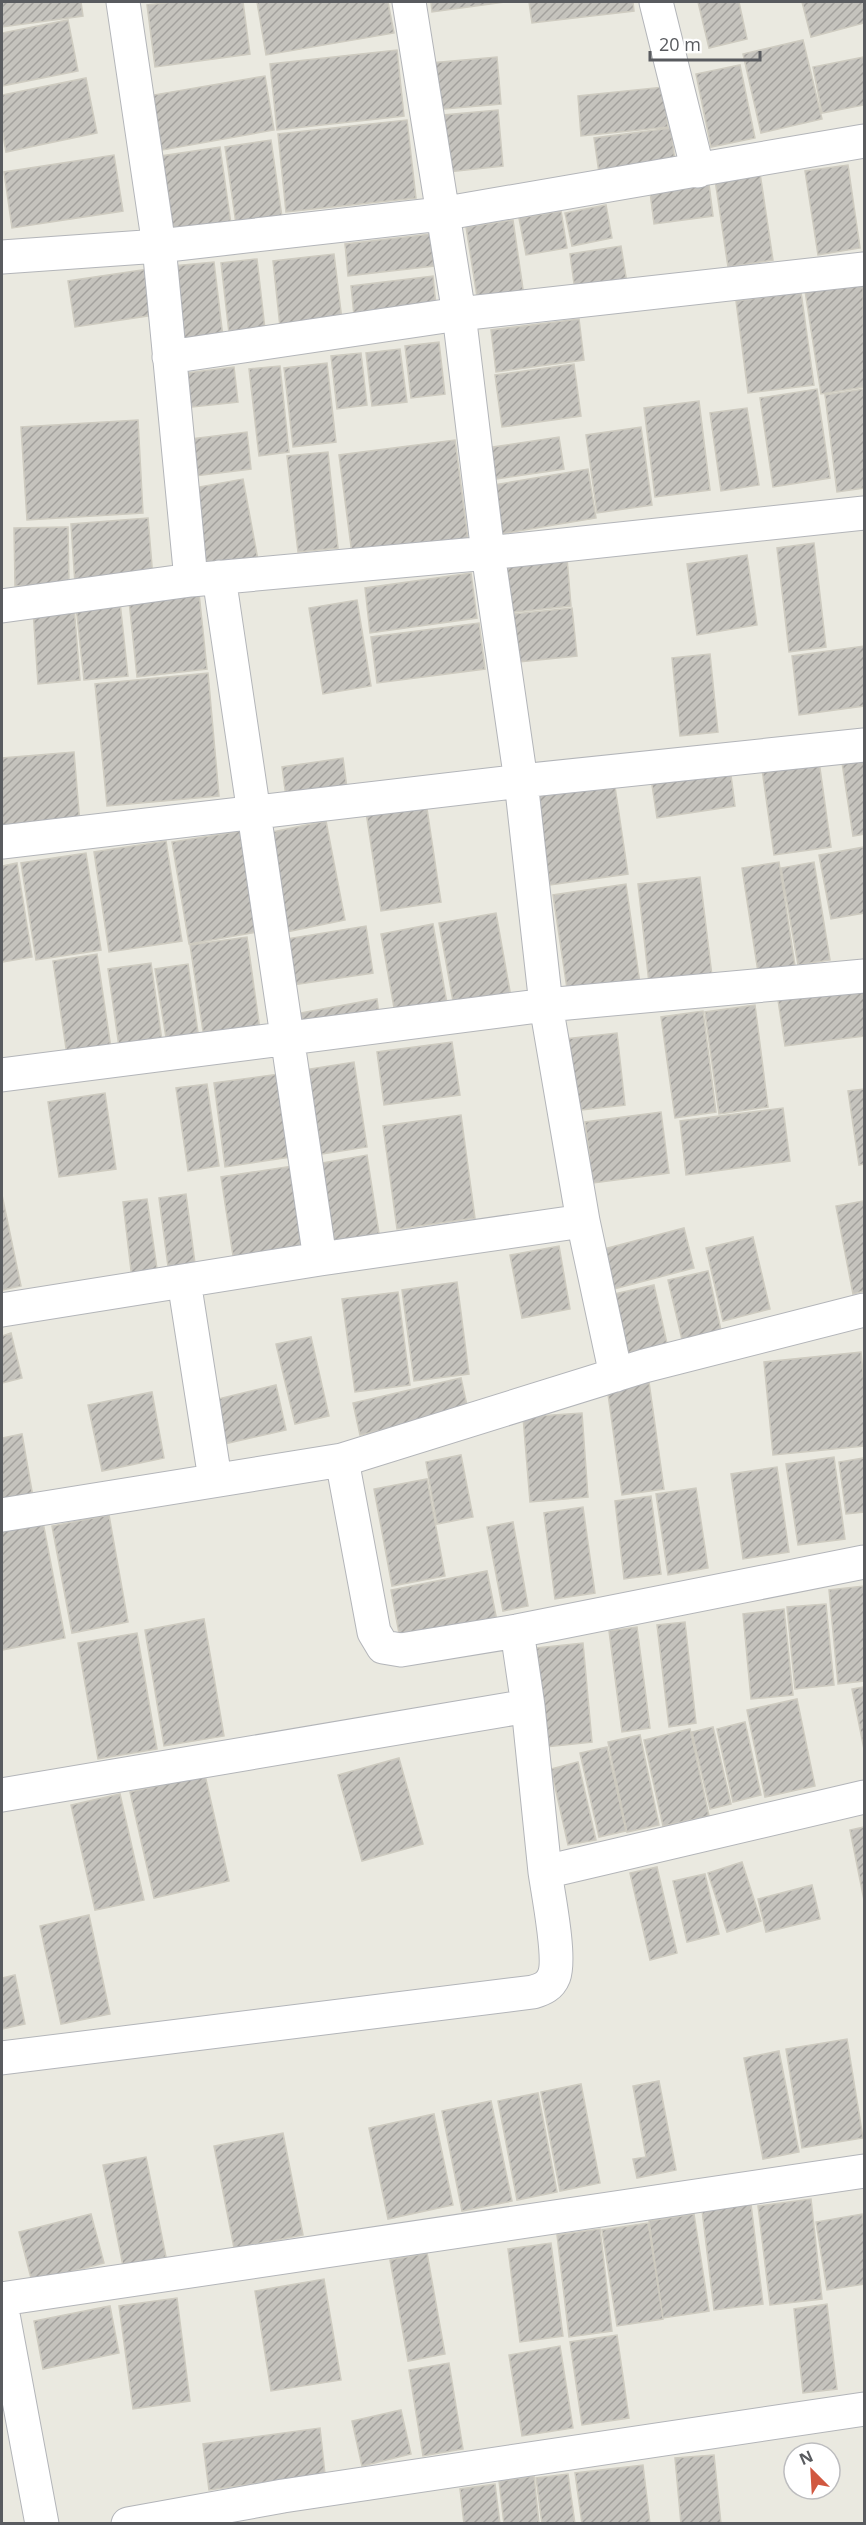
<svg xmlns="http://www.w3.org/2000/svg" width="866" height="2525" viewBox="0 0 866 2525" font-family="'Open Sans',sans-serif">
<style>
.building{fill:url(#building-hatch);stroke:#cecbc0;stroke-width:1.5}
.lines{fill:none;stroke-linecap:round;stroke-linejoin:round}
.minor-casing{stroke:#b3b5b9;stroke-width:35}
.minor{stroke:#fff;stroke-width:33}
</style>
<defs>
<pattern id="building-hatch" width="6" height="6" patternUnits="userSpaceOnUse" patternTransform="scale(1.5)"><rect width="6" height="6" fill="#c5c3bd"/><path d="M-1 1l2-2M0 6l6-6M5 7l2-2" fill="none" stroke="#a3a19d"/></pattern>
</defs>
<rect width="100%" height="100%" fill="#eae9e0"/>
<path class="building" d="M 2,2 L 81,2 L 83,16 L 2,27 Z
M 173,2 L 243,2 L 250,54 L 155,67 L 147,5 Z
M 257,2 L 388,2 L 394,33 L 266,55 Z
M 431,2 L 505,2 L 432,12 Z
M 529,2 L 633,2 L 634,11 L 532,23 Z
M 698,2 L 739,2 L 747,39 L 709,48 Z
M 802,2 L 864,2 L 864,23 L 811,37 Z
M 68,20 L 78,71 L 2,86 L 2,33 Z
M 803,40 L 822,119 L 761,133 L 743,54 Z
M 397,50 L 404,116 L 277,130 L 270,64 Z
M 497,57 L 501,104 L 433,110 L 430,63 Z
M 864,57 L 864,105 L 822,113 L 813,67 Z
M 740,65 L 755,138 L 711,147 L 696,74 Z
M 265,76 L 274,130 L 157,151 L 148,96 Z
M 86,78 L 97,133 L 6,152 L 2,130 L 2,95 Z
M 664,87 L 668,127 L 581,136 L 578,96 Z
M 498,110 L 503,166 L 448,172 L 443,115 Z
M 407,120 L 416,198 L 286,212 L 278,134 Z
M 671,128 L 675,162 L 599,173 L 594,138 Z
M 271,140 L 282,217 L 236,224 L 225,147 Z
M 220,147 L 231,224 L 172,233 L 161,156 Z
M 114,155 L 123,211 L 12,228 L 4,172 Z
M 848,165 L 860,248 L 818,255 L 805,171 Z
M 760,173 L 773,260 L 728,267 L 715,180 Z
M 709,184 L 713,216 L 654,224 L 650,192 Z
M 606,205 L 612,238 L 572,246 L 565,213 Z
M 561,211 L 567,248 L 526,255 L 519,218 Z
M 513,220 L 524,296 L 478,303 L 466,227 Z
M 431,234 L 434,266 L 348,276 L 345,244 Z
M 621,246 L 627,283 L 575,291 L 570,254 Z
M 334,254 L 342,320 L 280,327 L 273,261 Z
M 257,259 L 265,329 L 229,333 L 221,263 Z
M 214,262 L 223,337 L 182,342 L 173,266 Z
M 148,269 L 154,315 L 75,327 L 68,281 Z
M 433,276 L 437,315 L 355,325 L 351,286 Z
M 863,283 L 864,387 L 821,394 L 805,291 Z
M 801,292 L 814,385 L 748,393 L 736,301 Z
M 579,319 L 584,360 L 496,372 L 491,330 Z
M 439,342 L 445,394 L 411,398 L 405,346 Z
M 400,349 L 407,402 L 372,406 L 366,353 Z
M 361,353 L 367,405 L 337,409 L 331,356 Z
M 327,363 L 336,442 L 293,447 L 284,368 Z
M 574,364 L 581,416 L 502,427 L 495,375 Z
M 280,366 L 289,452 L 259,456 L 249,369 Z
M 234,367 L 238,402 L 183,408 L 179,374 Z
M 817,389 L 830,478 L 773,487 L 760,398 Z
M 864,389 L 864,488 L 837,492 L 825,395 Z
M 699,401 L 710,490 L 655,497 L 644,408 Z
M 747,408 L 759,485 L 721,491 L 710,413 Z
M 138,420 L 143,513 L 27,520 L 21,427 Z
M 641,427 L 652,505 L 597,513 L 586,435 Z
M 247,432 L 251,469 L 195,476 L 191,439 Z
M 559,437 L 564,469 L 490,480 L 486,448 Z
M 455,440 L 468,539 L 352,554 L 339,455 Z
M 328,452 L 338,548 L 298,552 L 287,456 Z
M 588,469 L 596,518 L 501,534 L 493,485 Z
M 243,479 L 258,560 L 203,571 L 188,489 Z
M 148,518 L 153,578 L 75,584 L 71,524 Z
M 68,527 L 69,584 L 15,586 L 14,528 Z
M 814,543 L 826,647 L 789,652 L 777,548 Z
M 747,555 L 757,625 L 697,635 L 687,564 Z
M 567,558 L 571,606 L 506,613 L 501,564 Z
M 471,573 L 477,618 L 370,633 L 365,588 Z
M 199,593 L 207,669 L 137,677 L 129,601 Z
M 357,600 L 371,686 L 323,694 L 309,608 Z
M 120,602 L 128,676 L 84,680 L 76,607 Z
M 74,606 L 80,680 L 38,684 L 33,610 Z
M 572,608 L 577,656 L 509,663 L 504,615 Z
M 479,623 L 485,669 L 377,683 L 371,637 Z
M 864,646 L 864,706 L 799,715 L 792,656 Z
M 710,654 L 718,732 L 680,736 L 672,658 Z
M 208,673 L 219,796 L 107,806 L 95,684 Z
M 74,752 L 80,824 L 2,827 L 2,758 Z
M 864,752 L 864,834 L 853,836 L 841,756 Z
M 818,754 L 831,847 L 774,855 L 761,762 Z
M 343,758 L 347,788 L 286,797 L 282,767 Z
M 729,760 L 735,806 L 657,818 L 650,772 Z
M 614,780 L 628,874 L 550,885 L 537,792 Z
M 426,802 L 441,902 L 381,911 L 366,812 Z
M 326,821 L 345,920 L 286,932 L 267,833 Z
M 247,830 L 263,931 L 189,944 L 172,842 Z
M 166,841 L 182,941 L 109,952 L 94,852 Z
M 864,847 L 864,913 L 831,919 L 819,855 Z
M 86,853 L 101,950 L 36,960 L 21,863 Z
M 779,862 L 795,966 L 758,972 L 742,868 Z
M 814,862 L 830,960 L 798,965 L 781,868 Z
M 17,863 L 32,957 L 2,962 L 2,866 Z
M 700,877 L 713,984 L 650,992 L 638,884 Z
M 626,884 L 641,991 L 569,1002 L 553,895 Z
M 496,913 L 511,997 L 454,1007 L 439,923 Z
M 433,924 L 448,1009 L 396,1019 L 381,934 Z
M 366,926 L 373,973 L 293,985 L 286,939 Z
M 247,937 L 260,1030 L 204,1038 L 190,945 Z
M 97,954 L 112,1055 L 68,1062 L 53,961 Z
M 151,963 L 163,1048 L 120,1054 L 108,969 Z
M 188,964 L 199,1039 L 167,1044 L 155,969 Z
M 864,988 L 864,1036 L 785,1046 L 778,1000 Z
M 377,999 L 380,1022 L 288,1038 L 284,1016 Z
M 755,1005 L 768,1107 L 719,1114 L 705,1012 Z
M 703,1011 L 716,1112 L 675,1118 L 661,1017 Z
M 617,1033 L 625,1105 L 573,1111 L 565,1039 Z
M 452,1042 L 460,1095 L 384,1105 L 377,1052 Z
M 354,1062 L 367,1147 L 310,1156 L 297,1071 Z
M 279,1074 L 290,1157 L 225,1167 L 214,1083 Z
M 207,1084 L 219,1166 L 188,1171 L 176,1088 Z
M 864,1089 L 864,1164 L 859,1165 L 848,1091 Z
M 105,1093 L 116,1169 L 59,1177 L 48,1102 Z
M 783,1108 L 790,1161 L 686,1175 L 680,1121 Z
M 661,1112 L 669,1173 L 593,1183 L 585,1122 Z
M 461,1115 L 475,1218 L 397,1229 L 383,1126 Z
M 367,1155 L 380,1240 L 329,1247 L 316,1164 Z
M 299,1165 L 313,1257 L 235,1269 L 221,1177 Z
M 186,1194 L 196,1271 L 169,1274 L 159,1198 Z
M 2,1195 L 21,1286 L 2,1290 Z
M 147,1199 L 158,1276 L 132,1279 L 123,1202 Z
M 864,1201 L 864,1291 L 853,1294 L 836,1206 Z
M 684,1228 L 694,1268 L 606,1291 L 596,1251 Z
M 753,1237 L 770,1309 L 723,1321 L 706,1248 Z
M 559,1246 L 570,1309 L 522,1318 L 510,1255 Z
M 708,1271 L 722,1335 L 683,1344 L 668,1280 Z
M 457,1282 L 469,1374 L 414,1381 L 402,1290 Z
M 654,1285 L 668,1348 L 629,1357 L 614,1294 Z
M 398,1292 L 410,1385 L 355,1392 L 342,1299 Z
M 11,1333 L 22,1378 L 2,1383 L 2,1336 Z
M 311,1337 L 329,1416 L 295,1424 L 276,1344 Z
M 861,1352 L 864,1385 L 864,1446 L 773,1455 L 764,1362 Z
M 461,1378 L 468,1410 L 360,1435 L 353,1403 Z
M 649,1382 L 664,1489 L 622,1495 L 607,1387 Z
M 276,1385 L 286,1430 L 224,1444 L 214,1400 Z
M 152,1392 L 164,1458 L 102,1471 L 88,1405 Z
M 582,1413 L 588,1497 L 530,1502 L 523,1417 Z
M 22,1434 L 33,1497 L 2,1503 L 2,1438 Z
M 461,1455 L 473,1517 L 437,1524 L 426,1462 Z
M 834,1457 L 845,1539 L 798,1545 L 786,1464 Z
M 864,1458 L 864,1512 L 846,1514 L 839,1462 Z
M 777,1467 L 789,1552 L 743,1559 L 731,1474 Z
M 427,1479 L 445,1576 L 392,1586 L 374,1489 Z
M 696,1488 L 708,1568 L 668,1575 L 656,1494 Z
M 651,1496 L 661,1574 L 624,1579 L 615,1501 Z
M 583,1507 L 595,1593 L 555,1599 L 544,1513 Z
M 109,1515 L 128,1622 L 72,1633 L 52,1526 Z
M 43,1522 L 65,1638 L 2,1650 L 2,1530 Z
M 513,1522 L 528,1606 L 503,1611 L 487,1527 Z
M 487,1571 L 497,1621 L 400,1639 L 391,1590 Z
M 864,1586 L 864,1681 L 838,1684 L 829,1590 Z
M 826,1604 L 834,1685 L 795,1689 L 787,1607 Z
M 784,1609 L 793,1695 L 751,1699 L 743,1614 Z
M 204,1619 L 224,1736 L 164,1746 L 145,1630 Z
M 685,1622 L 696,1723 L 669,1727 L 657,1625 Z
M 637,1627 L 650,1728 L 622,1732 L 609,1631 Z
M 137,1633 L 157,1749 L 98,1759 L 78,1643 Z
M 583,1643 L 592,1742 L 536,1748 L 527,1649 Z
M 864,1687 L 864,1749 L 852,1689 Z
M 797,1699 L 815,1786 L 765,1797 L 747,1710 Z
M 745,1722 L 761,1795 L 733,1802 L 717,1729 Z
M 713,1727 L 731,1804 L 710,1809 L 692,1732 Z
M 690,1729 L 709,1816 L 663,1826 L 644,1740 Z
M 640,1735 L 659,1825 L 627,1832 L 608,1742 Z
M 607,1747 L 626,1831 L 599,1837 L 580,1753 Z
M 399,1758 L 423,1844 L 362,1861 L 338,1775 Z
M 578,1762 L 596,1840 L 568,1845 L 551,1769 Z
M 205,1775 L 229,1881 L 154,1898 L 130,1792 Z
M 120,1794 L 144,1900 L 95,1910 L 71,1805 Z
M 864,1827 L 864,1900 L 850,1830 Z
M 742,1862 L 761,1921 L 727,1932 L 708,1873 Z
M 657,1867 L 677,1953 L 650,1960 L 630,1873 Z
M 705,1874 L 719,1934 L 687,1942 L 673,1881 Z
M 812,1885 L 820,1919 L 766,1932 L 758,1899 Z
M 89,1915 L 110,2014 L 61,2024 L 40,1926 Z
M 15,1975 L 25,2024 L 2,2029 L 2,1978 Z
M 847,2039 L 863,2138 L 802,2148 L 786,2049 Z
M 779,2051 L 799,2152 L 763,2159 L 744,2058 Z
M 659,2081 L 676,2170 L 637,2178 L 633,2159 L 646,2157 L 633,2086 Z
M 581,2084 L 600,2183 L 560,2191 L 541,2092 Z
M 538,2093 L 557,2192 L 517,2200 L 498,2101 Z
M 491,2101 L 512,2201 L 462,2211 L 442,2111 Z
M 434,2114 L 453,2205 L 388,2219 L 369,2128 Z
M 283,2133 L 303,2235 L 234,2248 L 214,2146 Z
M 146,2157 L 166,2257 L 123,2266 L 103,2165 Z
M 811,2199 L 822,2299 L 770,2305 L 758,2206 Z
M 751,2204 L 763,2304 L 714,2310 L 702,2210 Z
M 91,2214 L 104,2263 L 32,2282 L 19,2232 Z
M 694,2214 L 709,2311 L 663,2318 L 649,2221 Z
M 862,2214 L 864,2230 L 864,2284 L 827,2290 L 816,2222 Z
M 648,2223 L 663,2319 L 617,2326 L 602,2230 Z
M 600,2229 L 612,2331 L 569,2337 L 557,2235 Z
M 551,2243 L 563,2336 L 520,2342 L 508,2249 Z
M 427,2253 L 445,2354 L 408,2361 L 390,2260 Z
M 324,2279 L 341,2380 L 271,2391 L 255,2291 Z
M 177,2298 L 190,2401 L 133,2409 L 119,2306 Z
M 827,2304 L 837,2389 L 803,2393 L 794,2309 Z
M 110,2306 L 119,2353 L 43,2369 L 34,2321 Z
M 617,2335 L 629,2418 L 582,2425 L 570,2342 Z
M 560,2346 L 573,2428 L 522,2436 L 509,2355 Z
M 449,2363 L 463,2449 L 423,2456 L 409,2370 Z
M 401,2410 L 411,2454 L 362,2466 L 352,2421 Z
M 320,2428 L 325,2474 L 209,2490 L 203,2444 Z
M 714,2455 L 721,2524 L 681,2524 L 675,2458 Z
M 643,2465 L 650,2524 L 582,2524 L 575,2473 Z
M 568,2474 L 575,2524 L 542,2524 L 536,2478 Z
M 534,2476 L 539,2524 L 504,2524 L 499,2481 Z
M 495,2484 L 500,2524 L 464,2524 L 460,2489 Z"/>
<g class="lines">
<g class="minor-casing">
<path id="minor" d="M 123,2 L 159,246 L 191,580
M 656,2 L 698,171
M 2,257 L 159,246 L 441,214 L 864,141
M 169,357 L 459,314 L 864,269
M 219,577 L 320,1259
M 2,606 L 191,580 L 488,553 L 864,513
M 2,842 L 521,781 L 864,745
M 2,1075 L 546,1005 L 864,976
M 583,1221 L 616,1375
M 184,1281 L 215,1479
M 2,1310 L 320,1259 L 583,1221 L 546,1005 L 521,781 L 488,553 L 459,314 L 409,2
M 342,1460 L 374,1632 L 383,1647 L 401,1650 L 517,1631 L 864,1562
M 2,1515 L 342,1460 L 644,1366 L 864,1310
M 517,1631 L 528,1706
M 2,1795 L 528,1706 L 545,1872 L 864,1797
M 2,2058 L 533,1992 C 543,1989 550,1986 554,1976 C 561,1958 548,1893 545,1872
M 2,2299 L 864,2171
M 2,2309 L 42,2524
M 128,2524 L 283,2496 L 864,2409"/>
</g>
<use href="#minor" class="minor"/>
</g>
<rect width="866" height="2525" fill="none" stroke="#595b5f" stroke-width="6"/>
<g transform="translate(812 2471) rotate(336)"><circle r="28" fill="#ffffff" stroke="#bdbdbf" stroke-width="1.5"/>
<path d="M0-4.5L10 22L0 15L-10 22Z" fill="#d15840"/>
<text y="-9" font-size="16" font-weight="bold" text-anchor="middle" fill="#595b5f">N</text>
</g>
<path d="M650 51v9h110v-9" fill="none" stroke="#595b5f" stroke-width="3"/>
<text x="659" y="51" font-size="18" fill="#595b5f" stroke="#ffffff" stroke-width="4.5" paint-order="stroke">20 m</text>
</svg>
